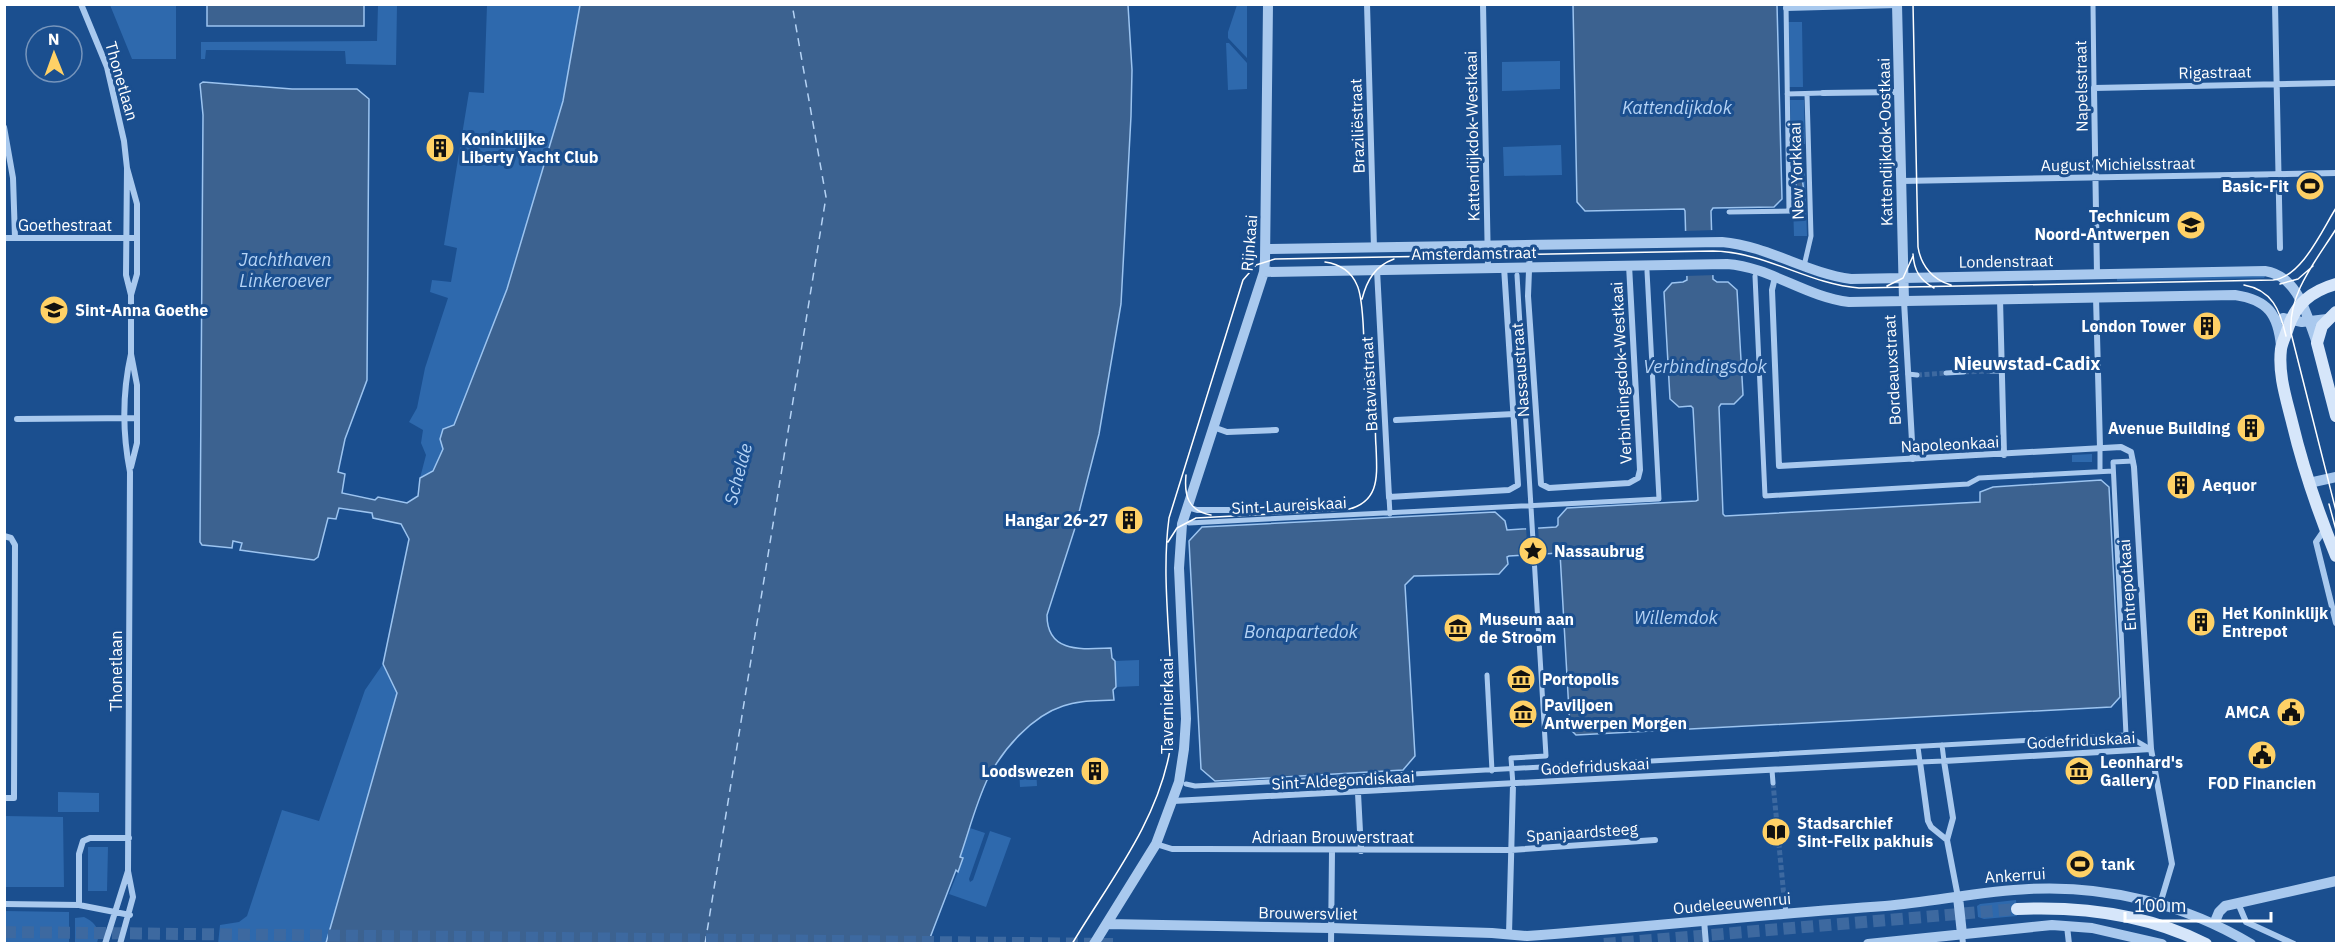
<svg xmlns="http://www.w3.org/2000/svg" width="2341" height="948" viewBox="0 0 2341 948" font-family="'IBM Plex Sans',sans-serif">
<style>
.green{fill:#2e69ad}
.water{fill:#3c6290;stroke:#9cc4f0;stroke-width:1.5}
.pier{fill:#1b4f8f}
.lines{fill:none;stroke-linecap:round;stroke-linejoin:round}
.ferry{stroke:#b5d3f5;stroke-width:1.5;stroke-dasharray:8 6;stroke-linecap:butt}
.pedestrian-tunnel{stroke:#3d69a0;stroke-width:5;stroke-dasharray:5 2.5;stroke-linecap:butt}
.secondary-tunnel{stroke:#3d69a0;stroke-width:12;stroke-dasharray:12 6;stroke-linecap:butt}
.pedestrian{stroke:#a9c9ee;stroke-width:5}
.minor{stroke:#a9c9ee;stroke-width:6}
.tertiary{stroke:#a9c9ee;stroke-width:10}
.secondary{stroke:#d6e6fa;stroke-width:12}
.tram{stroke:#fff;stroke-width:1.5}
.labels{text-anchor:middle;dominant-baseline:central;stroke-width:6;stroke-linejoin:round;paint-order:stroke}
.street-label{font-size:16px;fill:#fff;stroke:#1b4f8f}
.poi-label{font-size:16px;font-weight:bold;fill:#fff;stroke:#1b4f8f;text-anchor:start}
.water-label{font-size:18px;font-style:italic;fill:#b5d3f5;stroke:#1b4f8f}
.neighbourhood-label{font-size:18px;font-weight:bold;fill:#fff;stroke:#1b4f8f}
</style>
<rect width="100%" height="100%" fill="#1b4f8f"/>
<path class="green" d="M 110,5 L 176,5 L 176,59 L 132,59 Z
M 378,5 L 397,5 L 396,65 L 346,64 L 345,51 L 206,50 L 205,59 L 201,59 L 201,42 L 377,41 Z
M 487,5 L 580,5 L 563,101 L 507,289 L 454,425 L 450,427 L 440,439 L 443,449 L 433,471 L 420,478 L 426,455 L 421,443 L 423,430 L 409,422 L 417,408 L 425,368 L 448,298 L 430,292 L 432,280 L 451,282 L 457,248 L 444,245 L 469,92 L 484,93 Z
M 1237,5 L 1247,5 L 1247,58 L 1228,38 L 1228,32 Z
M 1788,22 L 1802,22 L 1803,87 L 1789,87 Z
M 1226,43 L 1229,43 L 1247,63 L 1247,89 L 1228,90 Z
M 1560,61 L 1560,89 L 1502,91 L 1502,62 Z
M 1790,100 L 1804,100 L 1805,144 L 1791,144 Z
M 1561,145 L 1562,175 L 1504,176 L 1503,147 Z
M 1805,170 L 1807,236 L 1794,236 L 1792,171 Z
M 2266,275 L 2264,278 L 2117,281 L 2117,277 Z
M 2092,454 L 2092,462 L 2072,462 L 2072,455 Z
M 1139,660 L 1139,686 L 1116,687 L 1115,661 Z
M 383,664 L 397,693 L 326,943 L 218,944 L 220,925 L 239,922 L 247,916 L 282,810 L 319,821 L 365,690 Z
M 1036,766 L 1037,786 L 1020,787 L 1019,767 Z
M 58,792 L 99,793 L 99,812 L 58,812 Z
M 5,809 L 5,816 L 63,817 L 64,887 L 5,887 Z
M 970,828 L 985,833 L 969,879 L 970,882 L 973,880 L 990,831 L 1011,838 L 986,907 L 949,894 L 963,859 L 960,857 Z
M 88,847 L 108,847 L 107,891 L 88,891 Z
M 2016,900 L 2017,916 L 1984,919 L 1978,917 L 1977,906 L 1980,904 Z
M 5,911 L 69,912 L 69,943 L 5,943 Z
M 84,917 C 96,923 101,930 97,943 L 75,943 L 75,918 Z"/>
<path class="water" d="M 207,5 L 364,5 L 364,26 L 207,26 Z
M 580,5 L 1128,5 L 1132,70 L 1131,116 L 1121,304 L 1099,434 L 1075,528 L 1047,615 C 1047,654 1083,649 1111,648 L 1112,658 L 1115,661 L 1116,687 L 1113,690 L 1114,700 C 1097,701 1079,700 1063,706 C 1032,716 1003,749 988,778 C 976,803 969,831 960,857 L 963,858 L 958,872 L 956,870 L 928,943 L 326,943 L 397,693 L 383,664 L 409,539 L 401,524 L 373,518 L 372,513 L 339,508 L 336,519 L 328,518 L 318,557 L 314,560 L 240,550 L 242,543 L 233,541 L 232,548 L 202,545 L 200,542 L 203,115 L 200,84 L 203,82 L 292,89 L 357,89 L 369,99 L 367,380 L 345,439 L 338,472 L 345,474 L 342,493 L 375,500 L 378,497 L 407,503 L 418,496 L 420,478 L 433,471 L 443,449 L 440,439 L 443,429 L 454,425 L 507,289 L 563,101 Z
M 1573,5 L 1777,5 L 1782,199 L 1774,207 L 1713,208 L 1711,211 L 1713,279 L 1717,282 L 1728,282 L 1737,290 L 1743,395 L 1734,404 L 1721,404 L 1719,407 L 1723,514 L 1725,516 L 1980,502 L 1980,492 L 1993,487 L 2101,480 L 2109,487 L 2120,697 L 2111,707 L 1576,735 L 1570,729 L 1560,553 L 1509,556 L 1507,557 L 1508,564 L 1499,574 L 1414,576 L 1405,585 L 1415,756 L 1403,770 L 1215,781 L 1201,769 L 1189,541 L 1202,527 L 1495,512 L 1505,521 L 1507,530 L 1556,527 L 1558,525 L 1558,518 L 1567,508 L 1696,501 L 1698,500 L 1693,408 L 1691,406 L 1679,407 L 1670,399 L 1664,292 L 1672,283 L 1683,282 L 1687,280 L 1685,211 L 1684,209 L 1585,211 L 1577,202 Z
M 1797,176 L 1801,177 C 1804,184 1805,200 1801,207 L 1799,206 L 1796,185 Z"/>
<path class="pier" d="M 1715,230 L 1716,275 L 1685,276 L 1684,231 Z
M 1526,527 L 1538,527 L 1540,557 L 1528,558 Z"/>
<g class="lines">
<path class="ferry" d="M 705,944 L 826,197 L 792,4"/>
<path class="pedestrian-tunnel" d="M 1964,372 L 1991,371
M 1917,375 L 1946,373
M 1773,783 L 1784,897"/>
<path class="secondary-tunnel" d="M 4,932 L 1113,944
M 1604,944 L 2017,909"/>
<path class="pedestrian" d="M 1786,4 L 1789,211
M 2093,4 L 2094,88
M 1787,94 L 1823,93
M 1729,212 L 1793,211
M 1804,266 L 1811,236 L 1807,94
M 1755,276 L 1765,496 L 1968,484 L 1979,478 L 2113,471
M 1991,371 L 2002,371
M 1946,373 L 1964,372
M 1908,374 L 1917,375
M 2100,448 L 2100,471
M 1389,497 L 1390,514
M 1189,523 L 1659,499 L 1647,271
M 1487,675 L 1492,771
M 2126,735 L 2113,462 L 2133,461
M 1918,747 L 1920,762 L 1944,761 L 1942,745
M 1772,770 L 1773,783
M 1186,784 L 1195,786 L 2126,735 L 2150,749
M 1513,785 L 1511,758 L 1546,756 L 1517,275
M 1784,897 L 1786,913"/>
<path class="minor" d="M 81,4 L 107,67 L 124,141 L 127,168 L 137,204 L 137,274 L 131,295
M 1367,4 L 1374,248
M 1483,4 L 1488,267
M 2275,4 L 2280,248
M 1786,8 L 1897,5
M 1823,93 L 1898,92
M 4,127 L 13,178 L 15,238
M 127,168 L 126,275 L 131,295 L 131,354 L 137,385 L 137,443 L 131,467
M 1901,181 L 2336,173
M 4,238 L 137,238
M 1530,245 L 1528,296 L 1541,484 L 1549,488 L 1629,483 L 1638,478 L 1640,470 L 1639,450 L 1629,265
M 1377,270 L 1389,497 L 1509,490 L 1518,485 L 1504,267
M 2097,274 L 2094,88 L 2336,83
M 1775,277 L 1772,290 L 1779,466 L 2121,447 L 2131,452 L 2134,467 L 2151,749 L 2172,864 L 2160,904
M 2096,297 L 2100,448
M 2000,299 L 2004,455
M 1904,301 L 1913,459
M 17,419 L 137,418
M 1396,420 L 1514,414
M 1213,427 L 1227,432 L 1276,430
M 1187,507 L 1197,510 L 1238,510
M 2325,529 L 2316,542 L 2336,623
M 4,536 L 11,538 L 15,545 L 14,798 L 4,798
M 1358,793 L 1361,851
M 1173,801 L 1920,762 L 1928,821 L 1931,827 L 1947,840
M 1156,844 L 1172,849 L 1203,849 L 1511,850 L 1655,840
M 1958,897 L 1947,840 L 1953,818 L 1944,761 L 2151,749
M 2238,903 L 2246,922 L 2294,944
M 4,904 L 79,905 L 130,915
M 79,905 L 79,854 L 83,841 L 90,838 L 129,838
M 1704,920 L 1706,944
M 2067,926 L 2069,944
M 1509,934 L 1513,785
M 1962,934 L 1963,944
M 105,944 L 128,871
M 120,944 L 133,897 L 128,871 L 130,472 C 122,431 122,394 131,354
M 1331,944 L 1332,851"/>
<path class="tertiary" d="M 1897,4 L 1904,301
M 1267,249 L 1722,242 C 1768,246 1806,273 1851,279 L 2265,271 C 2299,276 2307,317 2317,343
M 1264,272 L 1727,264 C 1770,267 1806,297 1849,302 L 2235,295 C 2268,300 2278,314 2281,346
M 2283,318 L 2302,322 L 2327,319
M 2309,483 L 2336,477
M 1958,897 L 1962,934
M 1107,924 L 1331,928 L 1492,933 L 1527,936 C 1647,927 1766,914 1885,906 C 1933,902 1981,891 2029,889 C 2106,885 2185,904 2251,944
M 2214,924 L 2219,912 L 2225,906 L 2336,881
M 1094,944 L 1156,844 L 1179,782 L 1184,749 L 1186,719 L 1179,568 L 1182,524 L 1264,272 L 1265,260 L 1268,4
M 1868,944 L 2052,925 L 2092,928 L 2162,944"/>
<path class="secondary" d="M 2336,284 C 2312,291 2296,303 2288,328 C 2286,335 2282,342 2281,349 C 2278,374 2286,398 2292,422 C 2303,468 2318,512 2336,556
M 2336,312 L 2322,326 L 2317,343 L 2336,416
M 2017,909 C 2083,906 2147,914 2206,944"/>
<path class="tram" d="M 1913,4 L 1918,247 C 1921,266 1933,280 1951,285
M 2336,229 C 2316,261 2288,293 2291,333 L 2336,511
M 1913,254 C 1914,271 1920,280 1934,288
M 1325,262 C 1339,264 1351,271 1357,285 C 1365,302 1364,364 1365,386
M 2280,284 L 2298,279 L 2313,266
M 2244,285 C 2272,290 2280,310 2286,336
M 1887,286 L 1903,278 L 1913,256
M 1362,299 C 1367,280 1375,266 1394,259
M 1186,475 C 1184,495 1188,511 1211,515
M 2329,504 L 2336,530
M 1168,542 L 1177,528 L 1196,518 L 1345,510 C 1381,503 1377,475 1376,446 C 1375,435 1376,423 1374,412 C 1372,402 1367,391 1365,380
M 1072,944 C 1109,882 1157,823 1170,750 C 1174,726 1172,701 1171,677 C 1169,625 1162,570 1169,518 L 1243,280 L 1256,265 L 1275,259 L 1713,251 C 1766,252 1808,284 1859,288 L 2273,280 C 2302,277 2322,230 2336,208"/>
</g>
<defs>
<g id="building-disc" transform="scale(1.5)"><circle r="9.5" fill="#ffd166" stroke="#1b4f8f"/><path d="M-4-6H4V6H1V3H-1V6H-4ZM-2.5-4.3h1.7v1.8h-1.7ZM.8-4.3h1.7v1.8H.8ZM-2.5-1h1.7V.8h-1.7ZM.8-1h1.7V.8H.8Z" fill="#111"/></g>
<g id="stadium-disc" transform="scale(1.5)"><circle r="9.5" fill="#ffd166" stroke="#1b4f8f"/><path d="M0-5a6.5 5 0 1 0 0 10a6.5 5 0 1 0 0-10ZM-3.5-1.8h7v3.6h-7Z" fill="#111"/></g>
<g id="university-disc" transform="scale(1.5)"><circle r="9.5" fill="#ffd166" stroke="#1b4f8f"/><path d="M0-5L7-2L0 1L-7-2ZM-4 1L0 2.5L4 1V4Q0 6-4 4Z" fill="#111"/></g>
<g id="school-disc" transform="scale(1.5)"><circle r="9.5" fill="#ffd166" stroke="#1b4f8f"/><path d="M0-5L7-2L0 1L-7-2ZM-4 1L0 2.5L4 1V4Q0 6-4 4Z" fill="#111"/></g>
<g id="sight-disc" transform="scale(1.5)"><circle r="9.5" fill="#ffd166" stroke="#1b4f8f"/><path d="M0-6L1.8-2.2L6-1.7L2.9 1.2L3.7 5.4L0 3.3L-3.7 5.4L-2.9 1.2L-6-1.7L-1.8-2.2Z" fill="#111"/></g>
<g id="museum-disc" transform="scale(1.5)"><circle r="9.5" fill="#ffd166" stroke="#1b4f8f"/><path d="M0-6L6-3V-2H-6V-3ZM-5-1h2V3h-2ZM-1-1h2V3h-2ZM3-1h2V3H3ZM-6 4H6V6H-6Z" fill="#111"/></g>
<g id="civic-disc" transform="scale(1.5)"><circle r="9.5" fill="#ffd166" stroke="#1b4f8f"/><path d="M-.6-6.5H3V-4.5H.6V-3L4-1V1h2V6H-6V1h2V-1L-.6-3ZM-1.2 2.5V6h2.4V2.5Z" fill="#111"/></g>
<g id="library-disc" transform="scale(1.5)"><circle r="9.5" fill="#ffd166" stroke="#1b4f8f"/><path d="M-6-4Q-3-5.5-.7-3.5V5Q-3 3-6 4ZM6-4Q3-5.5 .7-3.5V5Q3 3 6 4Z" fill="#111"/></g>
</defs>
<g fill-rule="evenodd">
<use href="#building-disc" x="440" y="148"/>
<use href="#stadium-disc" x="2310" y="186"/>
<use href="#university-disc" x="2191" y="225"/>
<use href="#school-disc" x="54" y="310"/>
<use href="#building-disc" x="2207" y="326"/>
<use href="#building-disc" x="2251" y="428"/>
<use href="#building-disc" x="2181" y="485"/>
<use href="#building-disc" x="1129" y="520"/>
<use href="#sight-disc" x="1533" y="551"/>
<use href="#building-disc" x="2201" y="622"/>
<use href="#museum-disc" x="1458" y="628"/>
<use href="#museum-disc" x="1521" y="679"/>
<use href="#civic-disc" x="2291" y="712"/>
<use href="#museum-disc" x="1523" y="714"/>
<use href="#civic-disc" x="2262" y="755"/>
<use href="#building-disc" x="1095" y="771"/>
<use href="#museum-disc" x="2079" y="771"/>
<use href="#library-disc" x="1776" y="832"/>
<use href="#stadium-disc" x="2080" y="864"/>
</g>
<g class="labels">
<g class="street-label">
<text transform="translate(2215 72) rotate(-1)">Rigastraat</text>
<text transform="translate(122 81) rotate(74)">Thonetlaan</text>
<text transform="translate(2081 86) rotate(-91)">Napelsstraat</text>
<text transform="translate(1357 126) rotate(-92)">Braziliëstraat</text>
<text transform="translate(1472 136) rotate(-91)">Kattendijkdok-Westkaai</text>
<text transform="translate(1885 142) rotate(-91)">Kattendijkdok-Oostkaai</text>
<text transform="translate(2118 164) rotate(-1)">August Michielsstraat</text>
<text transform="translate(1796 171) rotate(-92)">New Yorkkaai</text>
<text x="65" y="225">Goethestraat</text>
<text transform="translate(1249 243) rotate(-85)">Rijnkaai</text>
<text transform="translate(1474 253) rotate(-1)">Amsterdamstraat</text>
<text transform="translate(2006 261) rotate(-1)">Londenstraat</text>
<text transform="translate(1520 370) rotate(-94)">Nassaustraat</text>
<text transform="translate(1892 370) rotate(-93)">Bordeauxstraat</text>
<text transform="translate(1621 373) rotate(-93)">Verbindingsdok-Westkaai</text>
<text transform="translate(1369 384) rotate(-93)">Bataviastraat</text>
<text transform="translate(1950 444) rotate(-3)">Napoleonkaai</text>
<text transform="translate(1289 505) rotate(-3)">Sint-Laureiskaai</text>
<text transform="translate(2127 585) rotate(-94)">Entrepotkaai</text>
<text transform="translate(116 671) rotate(-90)">Thonetlaan</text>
<text transform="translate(1167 706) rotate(-90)">Tavernierkaai</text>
<text transform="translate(2081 740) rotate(-3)">Godefriduskaai</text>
<text transform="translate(1595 766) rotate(-3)">Godefriduskaai</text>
<text transform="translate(1343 780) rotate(-3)">Sint-Aldegondiskaai</text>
<text transform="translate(1582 832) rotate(-4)">Spanjaardsteeg</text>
<text x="1333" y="837">Adriaan Brouwerstraat</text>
<text transform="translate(2015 875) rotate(-4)">Ankerrui</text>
<text transform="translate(1732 903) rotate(-5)">Oudeleeuwenrui</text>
<text transform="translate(1308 913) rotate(1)">Brouwersvliet</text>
</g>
<g class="poi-label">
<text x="461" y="139">Koninklijke<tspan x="461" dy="18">Liberty Yacht Club</tspan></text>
<text x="2289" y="186" text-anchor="end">Basic-Fit</text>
<text x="2170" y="216" text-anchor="end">Technicum<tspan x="2170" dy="18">Noord-Antwerpen</tspan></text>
<text x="75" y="310">Sint-Anna Goethe</text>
<text x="2186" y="326" text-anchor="end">London Tower</text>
<text x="2230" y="428" text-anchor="end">Avenue Building</text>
<text x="2202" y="485">Aequor</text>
<text x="1108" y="520" text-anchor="end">Hangar 26-27</text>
<text x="1554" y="551">Nassaubrug</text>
<text x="2222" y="613">Het Koninklijk<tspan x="2222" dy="18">Entrepot</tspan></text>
<text x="1479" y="619">Museum aan<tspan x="1479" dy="18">de Stroom</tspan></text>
<text x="1542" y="679">Portopolis</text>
<text x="1544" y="705">Paviljoen<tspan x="1544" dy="18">Antwerpen Morgen</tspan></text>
<text x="2270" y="712" text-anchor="end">AMCA</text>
<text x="2100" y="762">Leonhard's<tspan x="2100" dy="18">Gallery</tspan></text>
<text x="1074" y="771" text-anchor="end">Loodswezen</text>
<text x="2262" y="783" text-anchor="middle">FOD Financien</text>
<text x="1797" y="823">Stadsarchief<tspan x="1797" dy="18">Sint-Felix pakhuis</tspan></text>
<text x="2101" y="864">tank</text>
</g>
<g class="water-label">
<text x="1677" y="107">Kattendijkdok</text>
<text x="285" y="259">Jachthaven<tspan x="285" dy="21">Linkeroever</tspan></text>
<text x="1705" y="366">Verbindingsdok</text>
<text transform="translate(738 474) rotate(-75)">Schelde</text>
<text x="1676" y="617">Willemdok</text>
<text x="1301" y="631">Bonapartedok</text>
</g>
<g class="neighbourhood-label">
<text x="2027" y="363">Nieuwstad-Cadix</text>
</g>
</g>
<rect width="2341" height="948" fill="none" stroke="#ffffff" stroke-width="12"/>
<g transform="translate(54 54) rotate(359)"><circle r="28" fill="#1b4f8f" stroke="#7695bc" stroke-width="1.5"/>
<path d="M0-4.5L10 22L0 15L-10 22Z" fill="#ffd166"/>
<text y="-9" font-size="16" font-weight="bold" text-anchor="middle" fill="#ffffff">N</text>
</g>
<path d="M2125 912v9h146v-9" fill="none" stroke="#ffffff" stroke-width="3"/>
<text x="2134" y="912" font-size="18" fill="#ffffff" stroke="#1b4f8f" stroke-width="4.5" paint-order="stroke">100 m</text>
</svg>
